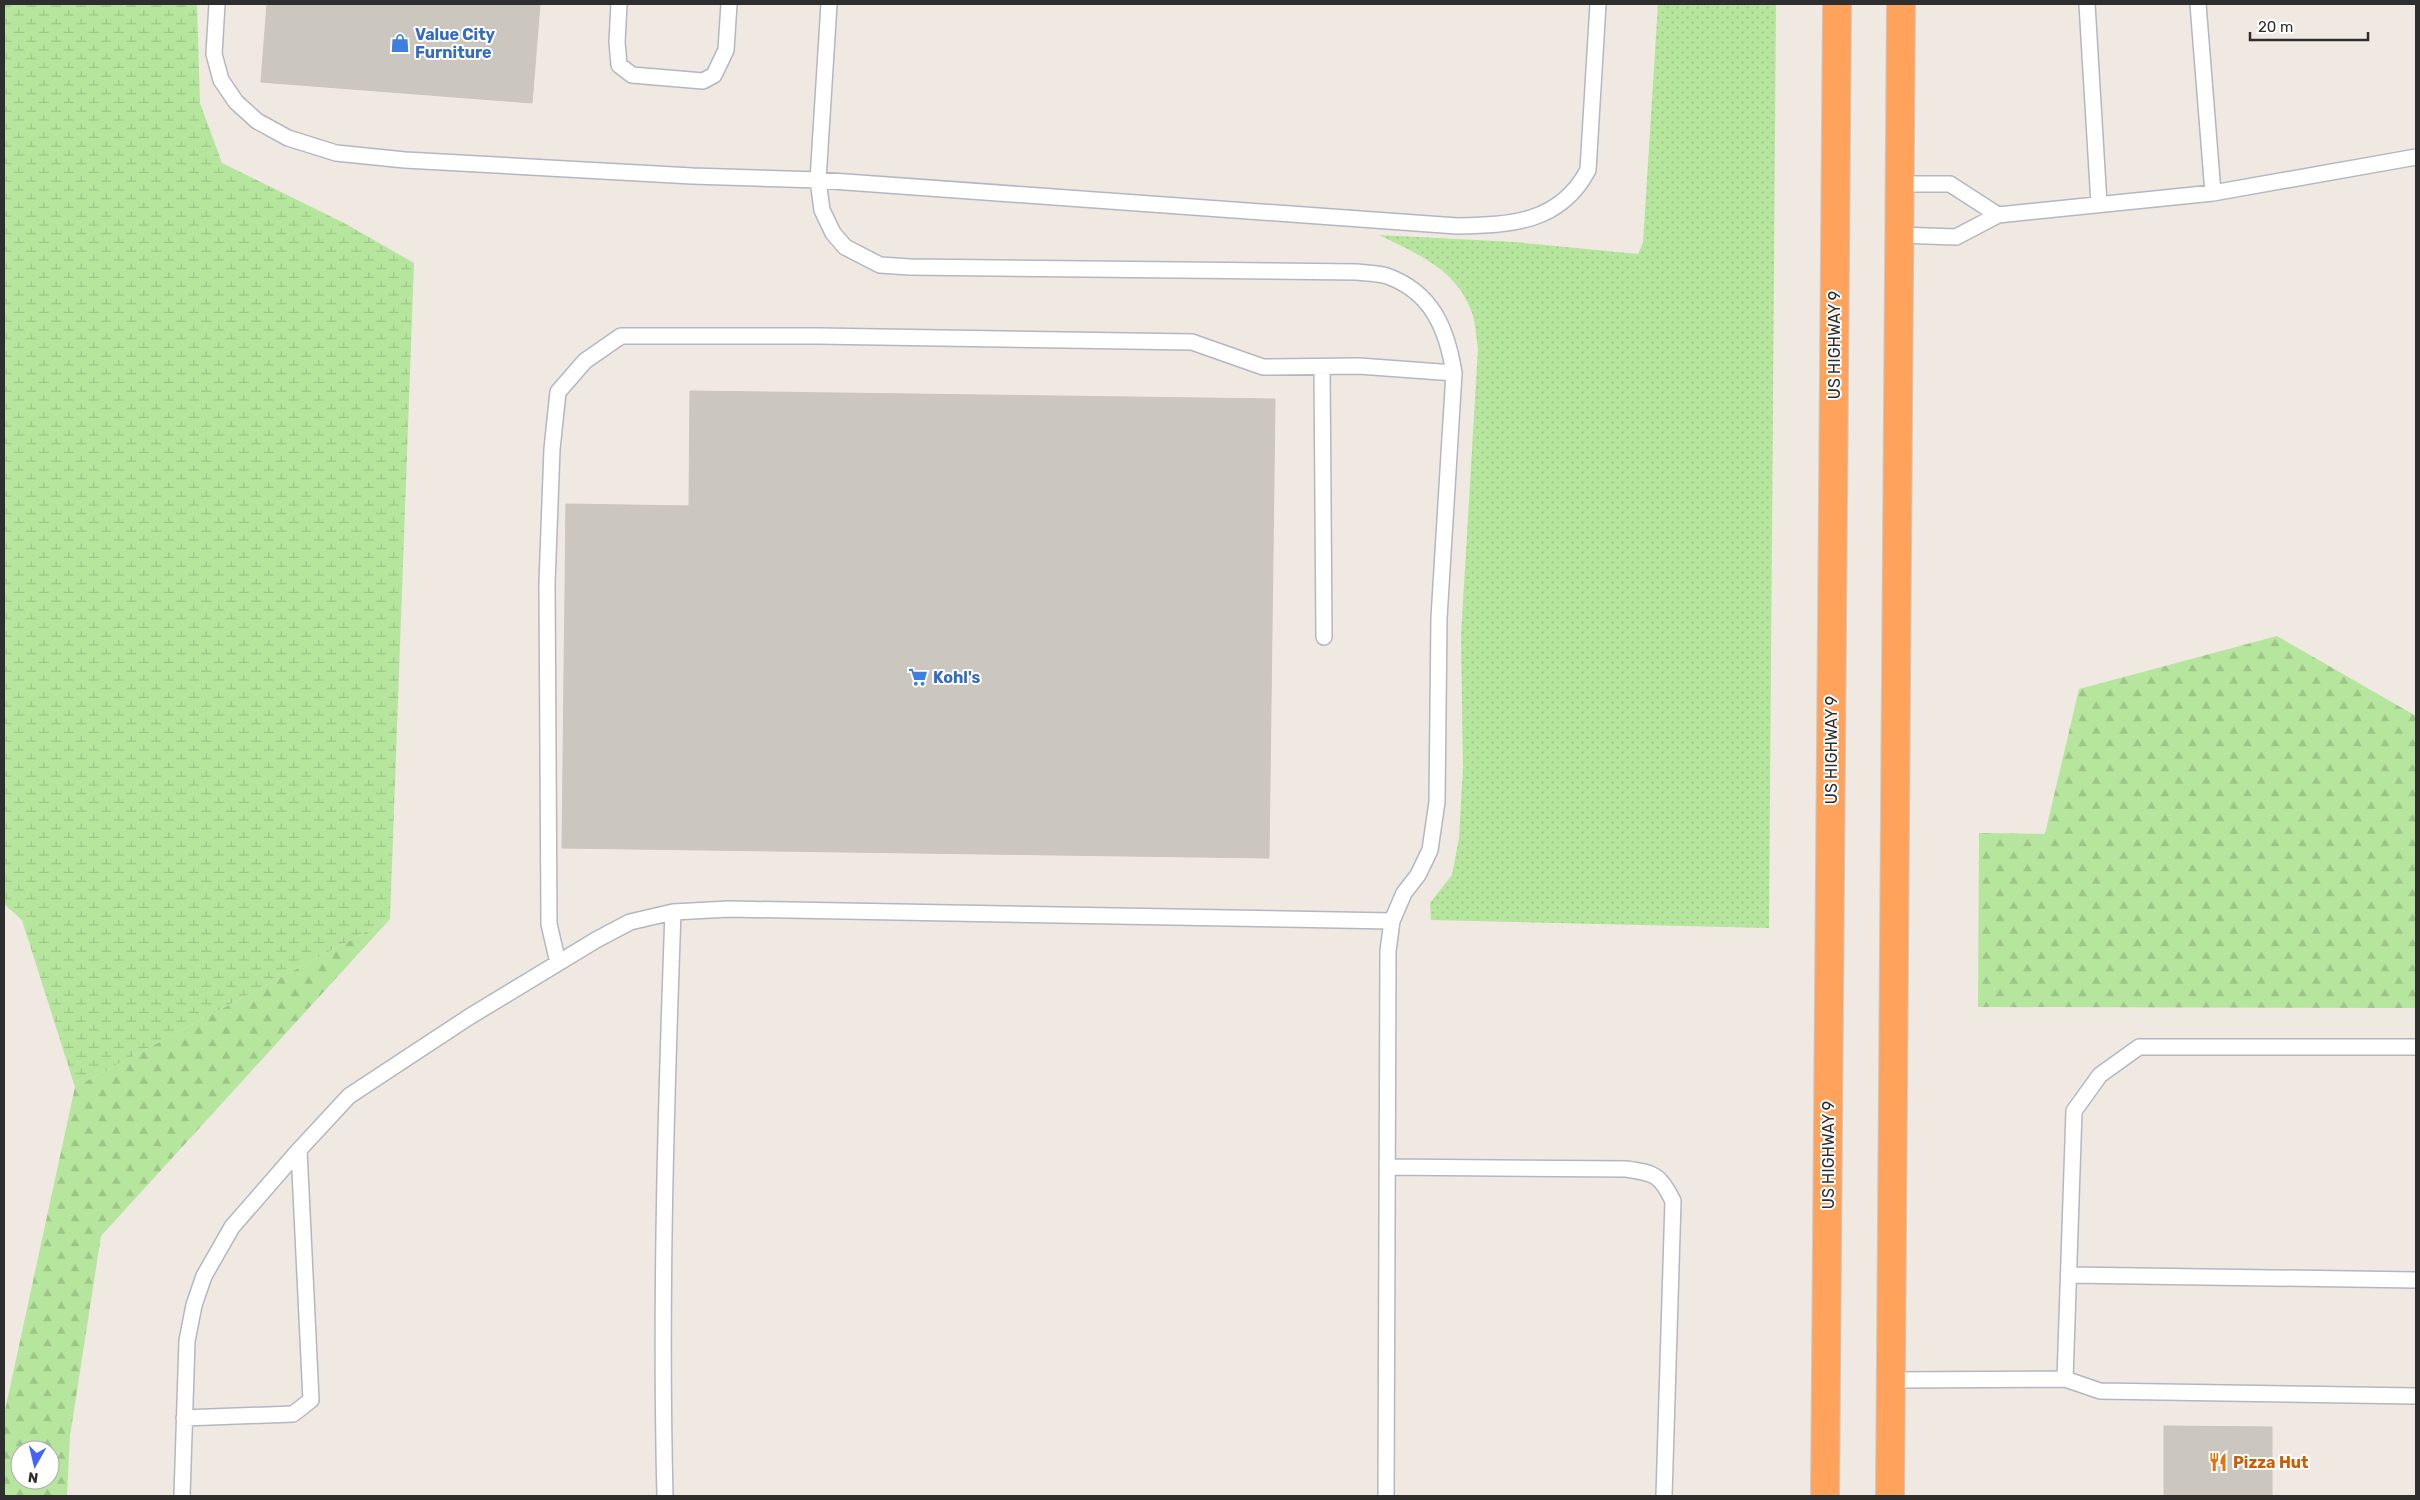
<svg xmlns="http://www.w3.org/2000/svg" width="2420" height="1500" viewBox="0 0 2420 1500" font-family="Rubik,sans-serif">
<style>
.grass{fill:url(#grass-dots)}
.forest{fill:url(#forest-firs);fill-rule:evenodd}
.wetland{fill:url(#wetland-marsh)}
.building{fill:#cbc7bf;stroke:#cbc5ba}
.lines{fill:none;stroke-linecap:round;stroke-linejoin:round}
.lane-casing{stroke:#b4b7c1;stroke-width:18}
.highway-casing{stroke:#c9c9c9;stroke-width:30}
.lane{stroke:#fff;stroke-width:15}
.highway{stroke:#ffa35c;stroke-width:28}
.labels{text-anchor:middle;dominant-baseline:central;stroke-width:4;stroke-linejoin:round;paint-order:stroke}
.shop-label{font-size:16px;font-weight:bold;fill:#366cbe;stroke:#fff;text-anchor:start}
.street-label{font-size:16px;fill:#2e2e2e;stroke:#fff}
.food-label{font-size:16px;font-weight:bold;fill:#c56008;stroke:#fff;text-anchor:start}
</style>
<defs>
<pattern id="grass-dots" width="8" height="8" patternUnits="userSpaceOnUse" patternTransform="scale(1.25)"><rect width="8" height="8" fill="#b6e59e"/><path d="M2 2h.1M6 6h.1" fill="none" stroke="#9dc588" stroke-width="1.8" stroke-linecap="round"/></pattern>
<pattern id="forest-firs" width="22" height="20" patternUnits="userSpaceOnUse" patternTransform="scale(1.25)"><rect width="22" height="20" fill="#b6e59e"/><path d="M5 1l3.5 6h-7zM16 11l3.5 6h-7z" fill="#9dc588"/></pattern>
<pattern id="wetland-marsh" width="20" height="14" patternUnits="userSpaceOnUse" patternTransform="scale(1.25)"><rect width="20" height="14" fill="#b6e59e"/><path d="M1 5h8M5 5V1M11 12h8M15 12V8" fill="none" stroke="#9dc588"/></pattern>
</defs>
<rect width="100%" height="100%" fill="#efe9e1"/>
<path class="grass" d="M 1658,4 L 1776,4 L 1769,928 L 1431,920 L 1430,903 L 1452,875 L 1459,838 L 1463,768 L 1461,636 L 1478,348 C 1476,337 1476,324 1472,313 C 1457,269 1417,254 1379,235 L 1515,242 L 1638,254 L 1643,243 Z"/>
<path class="forest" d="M 2277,636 L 2416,716 L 2416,1008 L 1978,1007 L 1979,833 L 2045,834 L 2079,689 Z
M 390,919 L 101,1236 L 70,1436 L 67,1496 L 4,1496 L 4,1415 L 75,1087 ZM 20,1450 L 50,1450 L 50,1480 L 20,1480 Z"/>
<path class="wetland" d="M 4,4 L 197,4 L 200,103 L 222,163 L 344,223 L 414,263 L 390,919 L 75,1087 L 22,920 L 4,904 Z"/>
<path class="building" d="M 267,4 L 540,4 L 532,103 L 261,82 Z
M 690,391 L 1275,399 L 1269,858 L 562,848 L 566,504 L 689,506 Z
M 2164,1426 L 2272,1427 L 2272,1496 L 2164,1496 Z"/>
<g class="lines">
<g class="lane-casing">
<path id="lane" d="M 217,4 L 214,54 L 221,80 L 236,102 L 257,121 L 288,138 L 336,153 L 405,160 L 692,176 L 818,180 L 1457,226 C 1511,225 1560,223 1588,170 L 1598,4
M 619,4 L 617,42 L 619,65 L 632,75 L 703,81 L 714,75 L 726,50 L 729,4
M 829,4 L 818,180 L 822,210 L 833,233 L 845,247 L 880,265 L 910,267 L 1356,272 C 1366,273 1378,273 1387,276 C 1432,292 1447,329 1454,373 L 1439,618 L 1437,802 L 1430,850 L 1418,875 L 1404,893 L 1392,921 L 1388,951 L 1386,1496
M 2087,4 L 2099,204
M 2198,4 L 2213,193
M 1899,184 L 1950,184 L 1998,215
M 1899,235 L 1956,237 L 1998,215 L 2213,193 L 2416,157
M 1322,367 L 1324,637
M 558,963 L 549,924 L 547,583 L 552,449 L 558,392 L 585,361 L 621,336 L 818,336 L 1192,342 L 1263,367 L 1359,366 L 1454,373
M 1387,1167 L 1626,1169 C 1654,1173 1660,1174 1673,1201 L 1664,1496
M 2070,1275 L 2416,1280
M 2065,1379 L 2100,1391 L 2416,1396
M 1891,1380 L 2065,1379 L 2074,1111 L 2100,1075 L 2139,1047 L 2416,1047
M 184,1418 L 293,1414 L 311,1400 L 299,1150
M 182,1496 L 187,1341 L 194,1305 L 204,1276 L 232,1227 L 299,1150 L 349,1096 L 469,1017 L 596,940 L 630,922 L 673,912 L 729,909 L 1392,921
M 665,1496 C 660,1302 666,1106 673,912"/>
</g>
<g class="highway-casing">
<path id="highway" d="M 1825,1496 L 1837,4
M 1890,1496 L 1901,4"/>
</g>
<use href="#lane" class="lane"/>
<use href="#highway" class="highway"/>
</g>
<defs>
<g id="shop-bare" transform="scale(1.5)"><path d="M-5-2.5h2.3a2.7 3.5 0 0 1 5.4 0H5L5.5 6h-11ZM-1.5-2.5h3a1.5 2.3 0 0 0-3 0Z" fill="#3f7fe0" stroke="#fff" stroke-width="2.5" paint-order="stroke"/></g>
<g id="supermarket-bare" transform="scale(1.5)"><path d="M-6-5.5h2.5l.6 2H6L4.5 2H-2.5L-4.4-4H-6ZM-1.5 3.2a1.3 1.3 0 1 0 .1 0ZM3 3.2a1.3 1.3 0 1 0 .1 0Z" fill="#3f7fe0" stroke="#fff" stroke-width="2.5" paint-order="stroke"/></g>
<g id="restaurant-bare" transform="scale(1.5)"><path d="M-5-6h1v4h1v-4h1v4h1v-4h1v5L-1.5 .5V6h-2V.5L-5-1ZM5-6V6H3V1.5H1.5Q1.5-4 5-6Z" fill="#e8710a" stroke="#fff" stroke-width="2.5" paint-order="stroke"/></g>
</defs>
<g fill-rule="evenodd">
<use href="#shop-bare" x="400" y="43"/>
<use href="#supermarket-bare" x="918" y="677"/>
<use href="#restaurant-bare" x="2218" y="1462"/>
</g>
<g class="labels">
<g class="shop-label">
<text x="415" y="34">Value City<tspan x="415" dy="18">Furniture</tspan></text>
<text x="933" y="677">Kohl's</text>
</g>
<g class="street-label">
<text transform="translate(1834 345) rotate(-90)">US HIGHWAY 9</text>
<text transform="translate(1831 750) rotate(-90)">US HIGHWAY 9</text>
<text transform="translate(1828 1155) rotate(-90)">US HIGHWAY 9</text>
</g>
<g class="food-label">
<text x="2233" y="1462">Pizza Hut</text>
</g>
</g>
<rect width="2420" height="1500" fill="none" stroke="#2e2e2e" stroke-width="10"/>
<g transform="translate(35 1465) rotate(188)"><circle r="24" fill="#ffffff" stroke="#ababab"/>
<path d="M0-4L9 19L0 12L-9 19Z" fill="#4264fb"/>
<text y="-8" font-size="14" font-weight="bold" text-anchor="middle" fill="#2e2e2e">N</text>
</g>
<path d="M2250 32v8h118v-8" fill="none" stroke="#2e2e2e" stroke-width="2.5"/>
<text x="2258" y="32" font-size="15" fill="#2e2e2e" stroke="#ffffff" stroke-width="4" paint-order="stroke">20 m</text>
</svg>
